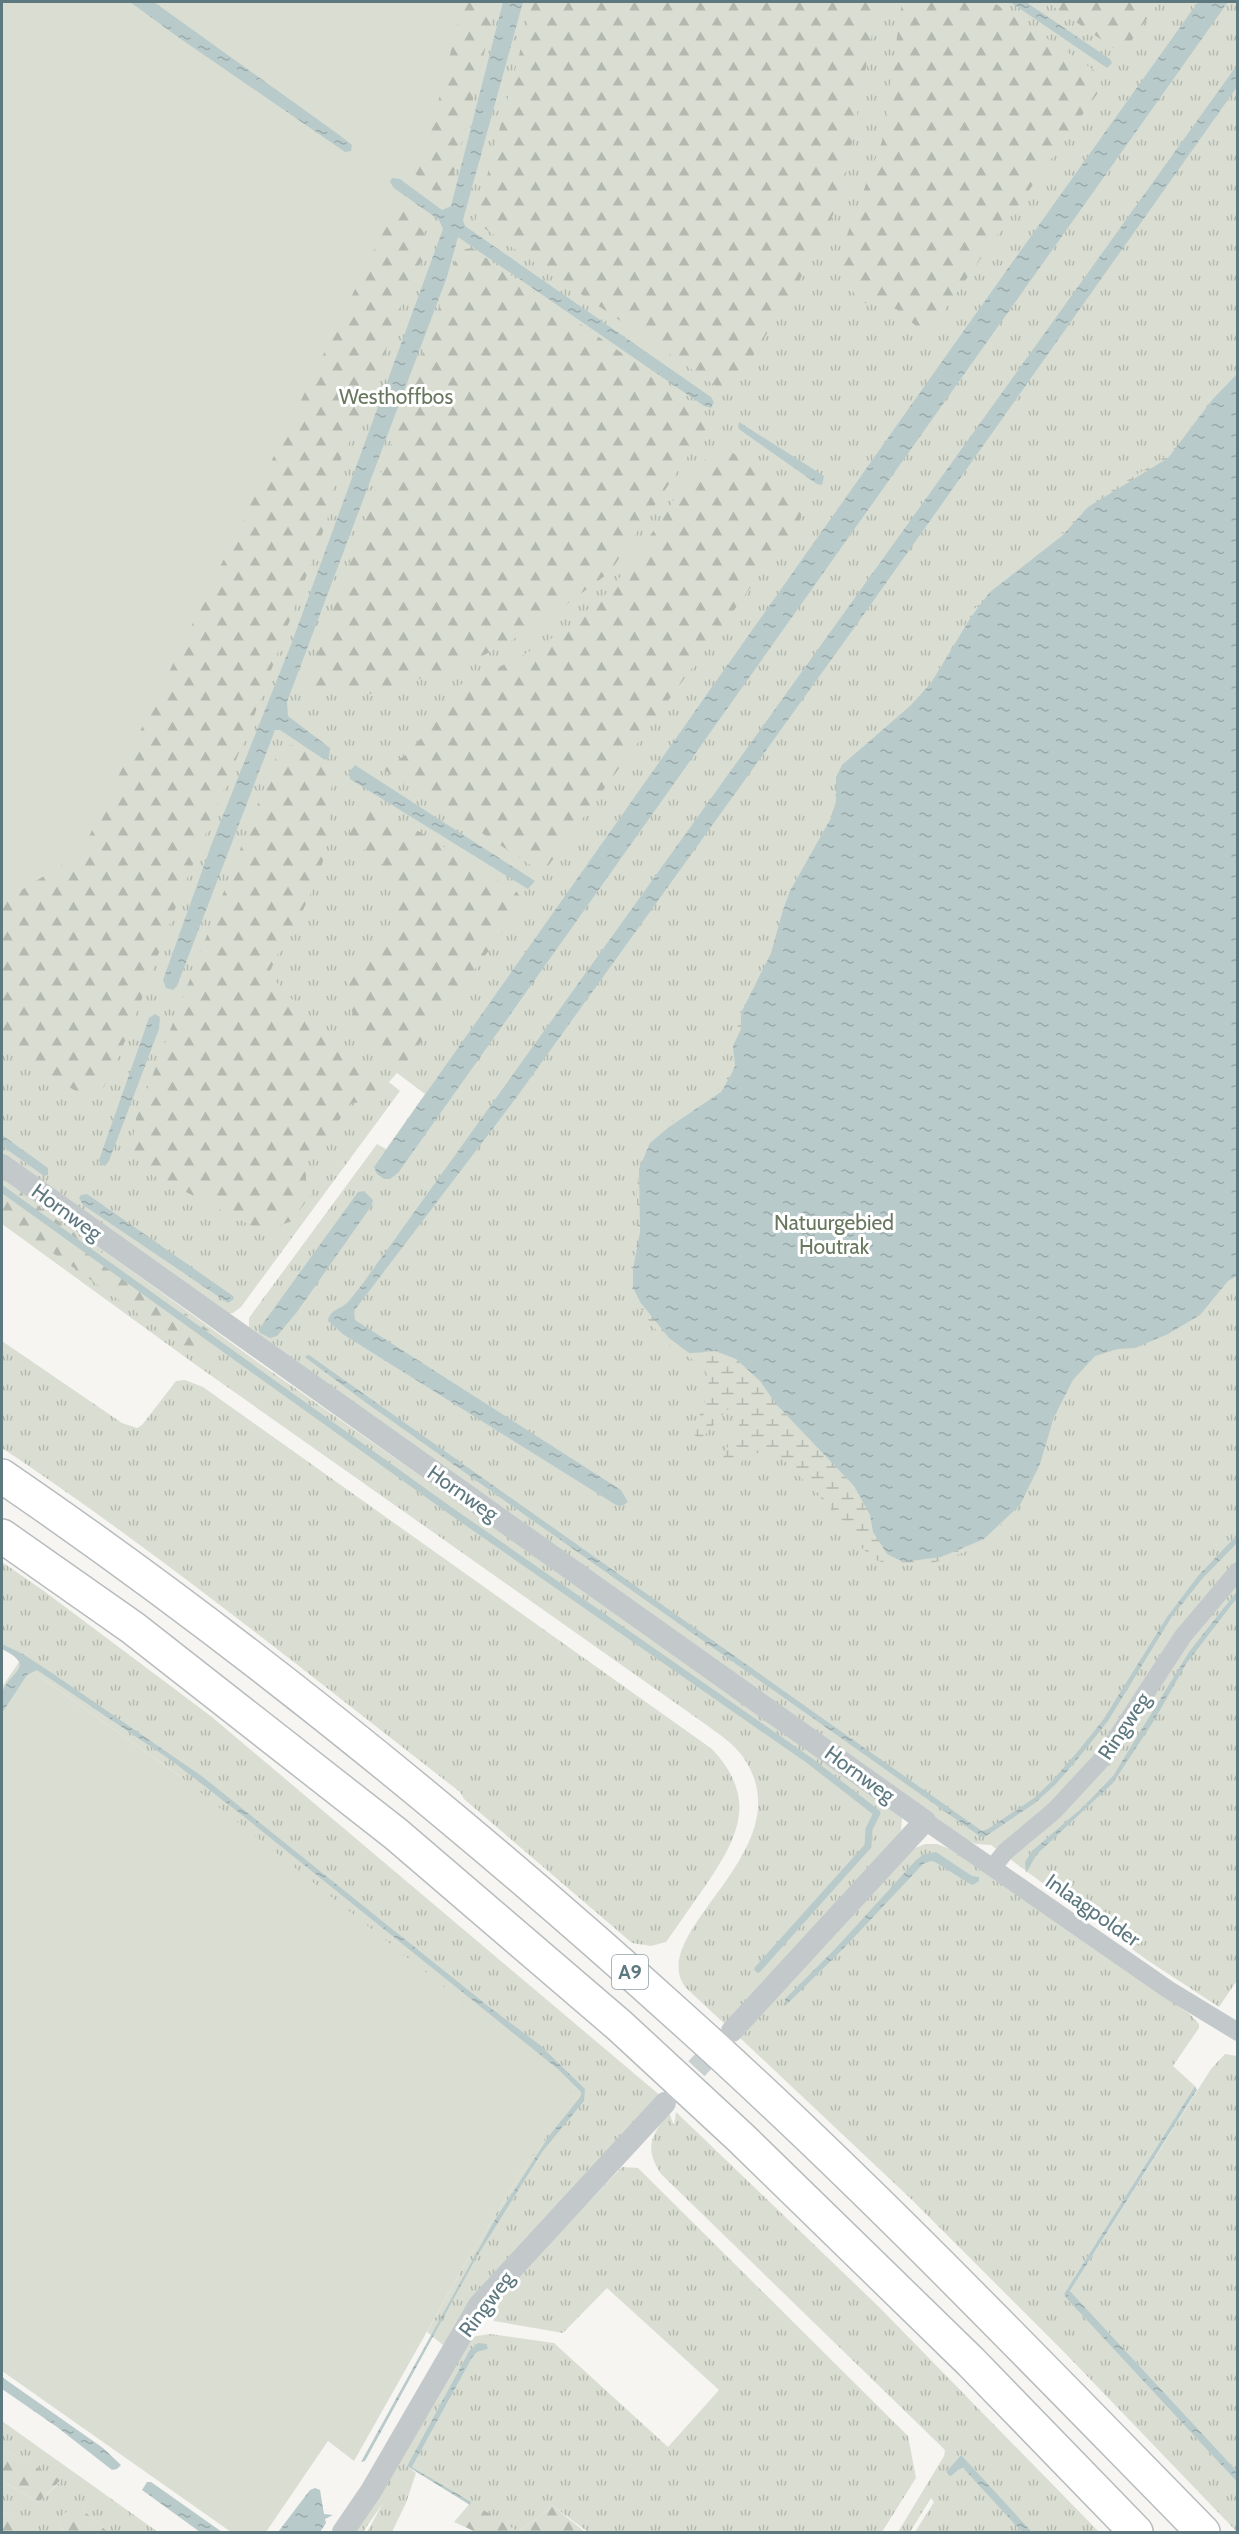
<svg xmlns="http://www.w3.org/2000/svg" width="1239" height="2534" viewBox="0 0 1239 2534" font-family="Cabin,sans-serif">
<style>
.grass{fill:url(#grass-tufts)}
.forest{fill:url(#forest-firs)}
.wetland{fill:url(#wetland-marsh)}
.pitch{fill:#daded2}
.water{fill:url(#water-ripples)}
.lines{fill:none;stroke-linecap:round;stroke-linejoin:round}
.stream{stroke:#b9cacb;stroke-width:7}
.tertiary-tunnel{stroke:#c8d0d0;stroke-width:22;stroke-dasharray:22 11;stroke-linecap:butt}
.motorway-casing{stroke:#b7bcbe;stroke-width:36}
.minor{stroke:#c3c9cb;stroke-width:18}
.tertiary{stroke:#c3c9cb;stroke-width:22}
.motorway{stroke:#fff;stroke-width:33}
.labels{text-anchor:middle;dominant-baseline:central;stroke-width:6;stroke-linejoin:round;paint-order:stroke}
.shield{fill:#fff;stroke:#8ea0a6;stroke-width:1.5}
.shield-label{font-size:20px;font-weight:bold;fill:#5e7880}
.park-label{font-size:21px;fill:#68775e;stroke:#fff}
.street-label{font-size:21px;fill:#5e7880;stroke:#fff}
</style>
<defs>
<pattern id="grass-tufts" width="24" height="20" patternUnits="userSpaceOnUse" patternTransform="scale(1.5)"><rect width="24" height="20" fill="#daded2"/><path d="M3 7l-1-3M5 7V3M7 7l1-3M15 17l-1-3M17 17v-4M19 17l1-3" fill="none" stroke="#b4b9b0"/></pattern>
<pattern id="forest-firs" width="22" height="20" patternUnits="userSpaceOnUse" patternTransform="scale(1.5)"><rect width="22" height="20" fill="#daded2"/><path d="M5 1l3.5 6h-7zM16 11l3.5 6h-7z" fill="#b4b9b0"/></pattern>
<pattern id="wetland-marsh" width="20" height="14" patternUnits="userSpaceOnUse" patternTransform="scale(1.5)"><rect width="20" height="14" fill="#daded2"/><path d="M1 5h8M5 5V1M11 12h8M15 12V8" fill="none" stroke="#b4b9b0"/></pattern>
<pattern id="water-ripples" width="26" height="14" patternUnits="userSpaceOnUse" patternTransform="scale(1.5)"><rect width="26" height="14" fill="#b9cacb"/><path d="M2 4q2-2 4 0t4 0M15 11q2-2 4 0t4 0" fill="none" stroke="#9aa9aa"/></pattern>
</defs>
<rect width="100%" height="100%" fill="#f6f5f2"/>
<path class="grass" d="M 2,2 L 1237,2 L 1238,1979 L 1219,2007 L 1147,1960 L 991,1845 L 976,1844 L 967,1840 L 249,1328 L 249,1318 L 254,1311 L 377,1144 L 386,1149 L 425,1094 L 397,1073 L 389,1082 L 400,1091 L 241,1307 L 233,1313 L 227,1314 L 2,1157 Z
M 2,1177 L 252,1358 L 888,1803 L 902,1818 L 901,1830 L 897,1837 L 728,2027 L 685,1987 C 645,1930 807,1849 743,1757 C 734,1744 720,1735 708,1726 L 196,1365 L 2,1224 Z
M 2,1341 L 122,1423 L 137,1428 L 142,1425 L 176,1381 L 185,1380 L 203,1387 L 712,1749 C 758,1798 739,1836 706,1885 C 692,1904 680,1923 666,1942 L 651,1946 L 632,1943 L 464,1799 L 460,1792 C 309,1675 161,1554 2,1448 Z
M 2,1562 L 44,1591 L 212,1717 L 662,2097 L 443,2345 L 427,2332 L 469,2257 L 530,2159 L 181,1777 L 19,1662 L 6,1646 L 2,1644 Z
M 925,1844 L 937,1844 L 950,1849 L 1190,2014 L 1199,2024 L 1199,2028 L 1173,2066 L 1195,2086 L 1064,2294 L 1067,2299 L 1237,2482 L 1237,2532 L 1065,2353 L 911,2199 L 738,2036 L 913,1849 Z
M 1225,2054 L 1237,2056 L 1237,2471 L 1070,2291 L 1211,2069 Z
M 669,2112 L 674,2126 L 676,2112 L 879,2307 L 1099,2532 L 1032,2532 L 960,2456 L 946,2472 L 947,2475 L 961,2468 L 966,2470 L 1022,2532 L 915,2532 L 934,2502 L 931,2498 L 910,2532 L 898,2532 L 944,2456 L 945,2450 L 661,2174 C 643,2146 652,2136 669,2112 Z
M 622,2167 L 638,2168 L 908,2436 L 916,2478 L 882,2532 L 588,2532 L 553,2506 L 518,2532 L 412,2467 L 472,2358 L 476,2352 L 488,2349 L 487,2344 L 469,2351 L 407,2466 L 416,2473 L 406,2503 L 392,2532 L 367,2532 L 383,2503 L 363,2532 L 353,2532 L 470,2337 L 490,2334 L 554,2343 L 668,2447 L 719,2390 L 607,2288 L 563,2333 L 494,2321 L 490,2306 Z
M 2,2421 L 158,2532 L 108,2532 L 83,2510 L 59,2522 L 64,2532 L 28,2532 L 2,2511 L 2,2481 L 39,2502 L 61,2481 L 2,2449 Z"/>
<path class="forest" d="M 433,2 L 497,2 L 448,197 L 443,200 L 417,175 L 390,164 Z
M 533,2 L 878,2 L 843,190 L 823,239 L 789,298 L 732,390 L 722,390 L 475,222 Z
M 902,2 L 993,2 L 1098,73 L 1102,87 L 931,329 L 916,326 L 896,309 L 860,302 L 843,276 L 840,254 L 882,141 Z
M 1047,2 L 1159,2 L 1122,54 Z
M 383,191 L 423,231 L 430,243 L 403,300 L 368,403 L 337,468 L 327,521 L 254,716 L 180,896 L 131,1028 L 104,1087 L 93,1097 L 81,1094 L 2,1048 L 2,886 Z
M 472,248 L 704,411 L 710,423 L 610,572 L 536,627 L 477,659 L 375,694 L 305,690 L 459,250 Z
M 718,449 L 733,453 L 795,495 L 802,506 L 801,518 L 543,873 L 383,769 L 406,755 L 423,736 L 453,688 L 518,658 L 564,631 L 609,591 L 636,557 L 695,468 Z
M 294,745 L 337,769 C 326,788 332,831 325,855 C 316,886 300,916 286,945 L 277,955 L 269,974 L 323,1033 L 336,1038 L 348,1056 L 385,1085 L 386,1093 L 378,1101 L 352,1103 L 306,1164 L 306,1179 L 312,1193 L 292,1221 L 276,1227 L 256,1228 L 151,1174 L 131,1152 L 136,1118 L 280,747 Z
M 368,800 L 517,892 L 524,903 L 398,1073 L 355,1022 L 347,992 L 349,963 C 360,954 387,942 393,931 C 404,910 394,878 379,861 C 373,854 358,847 350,839 L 350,826 L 360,802 Z
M 2,1180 L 214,1334 L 216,1343 L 205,1351 L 191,1354 L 146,1319 L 2,1217 Z
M 2,2449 L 61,2480 L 39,2502 L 2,2481 Z
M 471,2502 L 518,2532 L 553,2506 L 585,2532 L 476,2532 L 454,2522 Z
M 72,2510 L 83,2510 L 108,2532 L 64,2532 L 59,2522 L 64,2513 Z
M 2,2511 L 26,2529 L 28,2532 L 4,2532 L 2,2530 Z"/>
<path class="wetland" d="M 1237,371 L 1237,467 L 708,1343 L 1034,1474 L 1020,1505 L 989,1537 L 965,1552 L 930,1564 L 894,1566 L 876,1560 L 857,1544 L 842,1520 L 787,1463 L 771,1450 C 749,1452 747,1464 728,1469 L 722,1461 C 727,1443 743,1426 743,1408 L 736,1405 L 727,1410 L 701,1439 L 694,1435 C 696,1416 712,1397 708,1378 C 704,1360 683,1357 671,1346 C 653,1328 628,1298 630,1272 C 631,1262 637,1252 637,1241 C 639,1191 627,1152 675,1119 C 696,1105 718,1096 730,1073 C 739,1053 733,1030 742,1011 C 750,991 764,974 771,954 C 778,934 781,913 789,893 C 801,867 821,844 831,817 C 838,800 833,782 842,765 L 910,706 L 931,683 L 973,611 L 990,590 L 1057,537 L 1098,498 L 1159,461 L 1173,450 L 1216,394 Z"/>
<path class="pitch" d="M 2,2 L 463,2 L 430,135 L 81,853 L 2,902 Z
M 19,1662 L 181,1777 L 567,2085 L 572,2095 L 571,2102 L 530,2159 L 469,2257 L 354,2461 L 328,2441 L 266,2532 L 231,2532 L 2,2371 L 2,1687 Z"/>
<path class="water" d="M 130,2 L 154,2 L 338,134 L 352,145 L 351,151 L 345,152 L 178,37 Z
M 503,2 L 523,2 L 463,220 L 465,226 L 711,397 L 714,402 L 711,408 L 704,406 L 458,237 L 447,277 L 287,702 L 288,716 L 330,748 L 329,757 L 325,760 L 280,730 L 275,730 L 177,986 L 173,990 L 166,988 L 163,980 L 212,843 L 292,642 L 443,229 L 439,220 L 394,188 L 390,182 L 392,178 L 400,179 L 442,210 L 451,206 Z
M 1010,2 L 1026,2 L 1110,59 L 1112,63 L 1107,68 Z
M 1198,2 L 1228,2 L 398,1173 L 390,1179 L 384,1179 L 377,1174 L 374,1167 L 386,1150 C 656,767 925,383 1198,2 Z
M 1237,65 L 1237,87 L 857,624 L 516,1098 L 354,1311 L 355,1320 L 621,1490 L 628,1502 L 622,1506 L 616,1505 L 344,1335 L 328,1321 C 330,1309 340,1310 348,1302 C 362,1286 374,1267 387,1250 Z
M 1237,374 L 1237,1276 L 1228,1281 L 1200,1315 L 1168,1334 L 1135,1348 L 1118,1349 L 1095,1356 L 1073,1380 L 1054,1417 L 1040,1464 L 1020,1505 L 984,1539 L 941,1557 L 903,1562 L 887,1554 L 873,1532 L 870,1515 L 854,1486 L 776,1404 L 760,1381 L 736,1359 L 715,1351 L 689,1353 L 669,1338 L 640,1302 L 633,1287 L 633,1269 L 640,1232 L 639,1169 L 650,1143 L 669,1127 L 721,1092 L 731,1075 L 735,1066 L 733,1046 L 741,1029 L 741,1013 L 771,953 L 783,910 L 790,891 L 831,818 L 836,801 L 836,777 L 842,765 L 910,706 L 931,683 L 971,617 L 990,592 L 1063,535 L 1088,507 L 1168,458 L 1212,400 Z
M 739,422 L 824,476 L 822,485 L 817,484 L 740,430 L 738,427 Z
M 355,765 L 535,881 L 528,889 L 350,779 L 349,772 Z
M 155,1014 L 160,1017 L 159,1029 L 109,1161 L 105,1166 L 100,1164 L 99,1160 L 149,1018 Z
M 2,1135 L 48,1168 L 48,1175 L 44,1176 L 2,1146 Z
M 364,1191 L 373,1200 L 372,1205 L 297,1312 L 277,1336 L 270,1338 L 260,1333 L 259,1329 L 358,1192 Z
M 87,1194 L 233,1296 L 234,1299 L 228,1303 L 83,1205 L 79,1198 L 81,1195 Z
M 309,1355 L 982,1831 L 988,1829 L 1034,1798 L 1052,1781 L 1079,1750 L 1103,1720 L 1167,1617 L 1198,1576 L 1237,1535 L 1237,1543 L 1202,1579 L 1171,1618 L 1108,1721 L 1080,1756 L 1056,1784 L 1035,1803 L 986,1836 L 981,1837 L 365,1402 L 306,1358 L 305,1356 Z
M 1237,1591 L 1237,1598 L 1186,1664 L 1155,1719 L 1113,1783 L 1037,1854 L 1026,1873 L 1025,1862 L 1032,1851 L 1083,1807 L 1113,1776 L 1189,1652 Z
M 2,1644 L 23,1654 L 55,1675 L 203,1777 L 488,2006 L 540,2045 L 585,2089 L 584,2101 L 542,2152 L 476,2258 L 365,2461 L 361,2462 L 493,2223 L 549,2136 L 581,2096 L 581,2092 L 559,2070 L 242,1815 L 172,1761 L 55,1682 L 37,1670 L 27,1675 L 2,1713 C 1,1707 0,1699 2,1693 C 9,1671 38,1667 2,1649 Z
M 936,1852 L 972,1876 L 979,1877 L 979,1881 L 973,1885 L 970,1884 L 935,1862 L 931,1861 L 923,1864 L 844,1948 L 786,2005 L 785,1999 L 835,1949 L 917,1859 L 925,1854 Z
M 1195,2086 L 1197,2090 L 1070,2291 L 1237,2471 L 1237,2482 L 1067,2299 L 1064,2294 Z
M 478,2343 L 487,2344 L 488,2349 L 477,2352 L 472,2358 L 412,2467 L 471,2502 L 470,2505 L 407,2466 L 469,2351 Z
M 2,2377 L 103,2448 L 121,2465 L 117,2469 L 112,2470 L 57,2427 L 2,2389 Z
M 960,2456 L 962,2456 L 1032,2532 L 1022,2532 L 963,2468 L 958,2470 L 951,2476 L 948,2475 L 946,2472 Z
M 147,2482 L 151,2482 L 222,2532 L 200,2532 L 142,2490 Z
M 315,2488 L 320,2490 L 324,2514 L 333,2515 L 325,2519 L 326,2523 L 320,2532 L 278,2532 L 310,2490 Z"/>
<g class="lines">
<path class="stream" d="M 2,1189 L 451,1511 L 810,1761 L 877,1813 L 869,1829 L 868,1846 L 758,1969"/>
<path class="tertiary-tunnel" d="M 674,2093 L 725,2038"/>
<g class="motorway-casing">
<path id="motorway" d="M 2,1476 C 243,1641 470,1827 687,2023 C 867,2185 1034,2360 1203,2532
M 2,1536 L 133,1628 L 396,1834 L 620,2026 L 741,2138 L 971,2362 L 1136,2532"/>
</g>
<path class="minor" d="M 925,1821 L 1169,1990 L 1238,2032
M 993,1867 L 1005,1852 L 1055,1810 L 1104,1757 L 1183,1636 L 1238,1571"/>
<path class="tertiary" d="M 2,1165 L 925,1821 L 732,2031
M 343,2532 L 371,2491 L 479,2305 L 665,2103"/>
<use href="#motorway" class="motorway"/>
</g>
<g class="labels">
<rect class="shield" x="612" y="1955" width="36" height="34" rx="4.5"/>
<g class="shield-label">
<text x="630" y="1972">A9</text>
</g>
<g class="park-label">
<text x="396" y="396">Westhoffbos</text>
<text x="834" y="1222">Natuurgebied<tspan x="834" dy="24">Houtrak</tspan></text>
</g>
<g class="street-label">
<text transform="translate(67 1212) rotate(36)">Hornweg</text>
<text transform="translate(463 1493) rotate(35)">Hornweg</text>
<text transform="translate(1124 1726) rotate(-56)">Ringweg</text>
<text transform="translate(860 1774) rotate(36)">Hornweg</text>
<text transform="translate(1093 1910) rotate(35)">Inlaagpolder</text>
<text transform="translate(486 2304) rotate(-53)">Ringweg</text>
</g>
</g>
<rect width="1239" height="2534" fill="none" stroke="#5e7880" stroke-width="6"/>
</svg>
